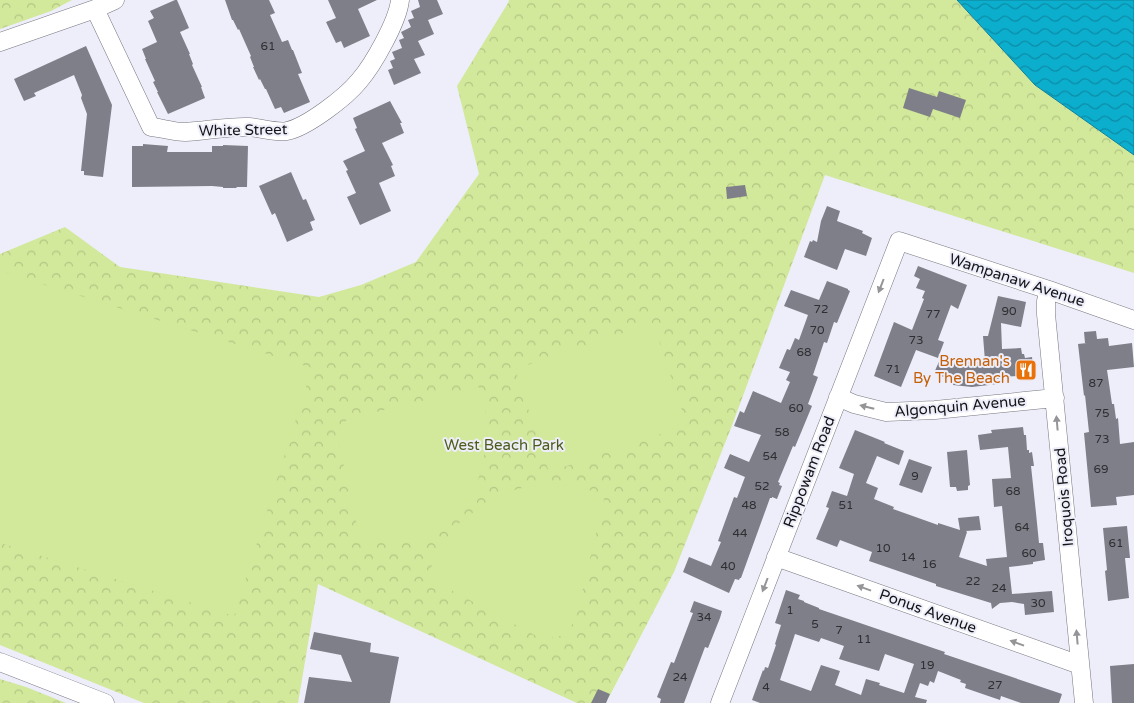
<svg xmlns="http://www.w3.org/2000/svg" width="1134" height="703" viewBox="0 0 1134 703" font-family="'Varela Round',sans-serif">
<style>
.park{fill:url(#park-crowns)}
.pitch{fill:#d2e89a}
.water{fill:url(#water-waves);stroke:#0e8097}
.building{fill:#7e7f88;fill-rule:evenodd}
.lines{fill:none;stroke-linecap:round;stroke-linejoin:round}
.minor-casing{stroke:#767780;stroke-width:19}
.minor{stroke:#fff;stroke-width:18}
.oneway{fill:#959597}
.labels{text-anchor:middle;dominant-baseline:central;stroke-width:4;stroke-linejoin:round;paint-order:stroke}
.number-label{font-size:12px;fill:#2e2f33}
.street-label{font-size:15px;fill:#131417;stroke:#edeef9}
.food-label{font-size:15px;fill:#c56008;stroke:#edeef9;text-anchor:end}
.park-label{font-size:15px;fill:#4d5c1b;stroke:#edeef9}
</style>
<defs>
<pattern id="park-crowns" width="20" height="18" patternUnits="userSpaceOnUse" patternTransform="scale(1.25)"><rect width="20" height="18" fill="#d2e89a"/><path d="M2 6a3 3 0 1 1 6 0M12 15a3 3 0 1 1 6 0" fill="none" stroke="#b3c684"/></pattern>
<pattern id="water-waves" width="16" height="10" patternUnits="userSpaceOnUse" patternTransform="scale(1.25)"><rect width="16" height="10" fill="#0caece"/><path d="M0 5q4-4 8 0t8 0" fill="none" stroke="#0b8ca6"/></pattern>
</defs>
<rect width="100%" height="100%" fill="#edeef9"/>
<path class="park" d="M 0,0 L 72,0 L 51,11 L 0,29 Z
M 509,0 L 957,0 L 1035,85 L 1134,155 L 1134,273 L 825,175 L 731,428 L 674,572 L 609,697 L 595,703 L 577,703 L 318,584 L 298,703 L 144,703 L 0,645 L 0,254 L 65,227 L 120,267 L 319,297 L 361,285 L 416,262 L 479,174 L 457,86 L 508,3 Z
M 0,679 L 26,687 L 66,703 L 0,703 Z"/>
<path class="pitch" d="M 0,271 L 312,368 L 234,616 L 0,543 Z
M 653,323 L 687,425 L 549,472 L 515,369 Z
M 479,387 L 484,402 L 488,429 L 485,452 L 477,484 L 469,502 L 447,527 L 429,536 L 403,539 L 360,539 L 337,435 L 347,419 Z
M 551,483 L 583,488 L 605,495 L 576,618 C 565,638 560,638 538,637 L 427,577 L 440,547 L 457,525 L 485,503 L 517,489 Z"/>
<path class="water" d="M 957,0 L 1134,0 L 1134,155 L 1035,85 Z"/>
<path class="building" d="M 175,0 L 177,0 L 189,28 L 180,32 L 190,54 L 189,54 L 193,64 L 192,65 L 202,87 L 201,87 L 205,98 L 168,114 L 157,92 L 158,92 L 153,82 L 155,81 L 145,59 L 146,59 L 142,49 L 157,42 L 148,21 L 154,18 L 150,11 Z
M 225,0 L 269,0 L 275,13 L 270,15 L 282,42 L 288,40 L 292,50 L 293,50 L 302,73 L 298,74 L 310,102 L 284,113 L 281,107 L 275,109 L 266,89 L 265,89 L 260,79 L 259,80 L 253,67 L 254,67 L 250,57 L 251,56 L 239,29 L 238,30 L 233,20 L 232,20 Z
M 328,0 L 377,0 L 358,9 L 370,36 L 344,48 L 341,41 L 336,43 L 326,22 L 336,18 Z
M 418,0 L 437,0 L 443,14 L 428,20 L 434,34 L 418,41 L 425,55 L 414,59 L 421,73 L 394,85 L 388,70 L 393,68 L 390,61 L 395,59 L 392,52 L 402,48 L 399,40 L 404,38 L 401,32 L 411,27 L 408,20 L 414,18 L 411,11 L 420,7 Z
M 86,46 L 112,105 L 103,177 L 84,175 L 84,171 L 81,171 L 87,114 L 81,98 L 82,95 L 74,75 L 34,93 L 36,96 L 24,101 L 14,79 Z
M 909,88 L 937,97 L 939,91 L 966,100 L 960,118 L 933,109 L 930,117 L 903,108 Z
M 390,101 L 402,123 L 400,123 L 404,133 L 382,143 L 393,165 L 391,166 L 395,176 L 379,183 L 391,211 L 360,225 L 347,197 L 356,193 L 346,171 L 348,170 L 343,161 L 365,151 L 355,129 L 357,128 L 353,118 Z
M 143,144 L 168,146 L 167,152 L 212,152 L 212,146 L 223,146 L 223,145 L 248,146 L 247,187 L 236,187 L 237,188 L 223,188 L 223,187 L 212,186 L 132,187 L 132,146 L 143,146 Z
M 291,172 L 303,200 L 306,199 L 315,220 L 310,222 L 313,230 L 287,242 L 275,213 L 272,215 L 259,186 Z
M 745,185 L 747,196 L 727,199 L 726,187 Z
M 827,206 L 840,211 L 837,221 L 863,231 L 862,233 L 872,238 L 866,256 L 845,249 L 837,270 L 804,257 L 810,241 L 812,242 L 813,240 L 817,242 L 821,221 Z
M 918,266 L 967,285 L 958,309 L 951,305 L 938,340 L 944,342 L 938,358 L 916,350 L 901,387 L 874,376 L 894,322 L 912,330 L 924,299 L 922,298 L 925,291 L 916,288 L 920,279 L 914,276 Z
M 827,281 L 848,289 L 848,290 L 850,291 L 837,323 L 834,322 L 827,343 L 824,342 L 813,375 L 818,377 L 808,404 L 812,406 L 795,447 L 793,446 L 778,482 L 780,483 L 779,485 L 782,486 L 777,499 L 772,497 L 772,498 L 770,498 L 741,578 L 740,578 L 739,580 L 735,579 L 729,593 L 683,572 L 689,557 L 711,566 L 721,542 L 718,541 L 734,497 L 737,498 L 745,477 L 724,468 L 730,454 L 749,462 L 761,435 L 734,426 L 740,411 L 744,413 L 753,391 L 781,403 L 790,382 L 786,380 L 790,372 L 779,368 L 787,349 L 790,350 L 795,338 L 799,340 L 808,315 L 784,306 L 791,290 L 819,300 Z
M 998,296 L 1026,302 L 1021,327 L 1001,323 L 1002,349 L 1021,348 L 1022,354 L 1024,354 L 1025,358 L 1032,357 L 1034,375 L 999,377 L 999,379 L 997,379 L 997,384 L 972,387 L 953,385 L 953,381 L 934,373 L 941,357 L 985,361 L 983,336 L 988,336 Z
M 1096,331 L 1097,339 L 1108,338 L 1109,346 L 1132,343 L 1134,367 L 1107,370 L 1112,404 L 1114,404 L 1116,419 L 1118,418 L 1120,444 L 1134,442 L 1134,495 L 1116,497 L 1117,505 L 1091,507 L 1084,433 L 1089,432 L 1085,395 L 1084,396 L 1078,344 L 1087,343 L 1085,343 L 1084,332 Z
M 1023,427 L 1024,435 L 1026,435 L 1027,450 L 1029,450 L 1029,453 L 1032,452 L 1034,466 L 1031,466 L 1036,513 L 1039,543 L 1043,543 L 1045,560 L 1033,562 L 1033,564 L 1009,567 L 1012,594 L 1052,591 L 1054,612 L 1025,615 L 1024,604 L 1012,602 L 1000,603 L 992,609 L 991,603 L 936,586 L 936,584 L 869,561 L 872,552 L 840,540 L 837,547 L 816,539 L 829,508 L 826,507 L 832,491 L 847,496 L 854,474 L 839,468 L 855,430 L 885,442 L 884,443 L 904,451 L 899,465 L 877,456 L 866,483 L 878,488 L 874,499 L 894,507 L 893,509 L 938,525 L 938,523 L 960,530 L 958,518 L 979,516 L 981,530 L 966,531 L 967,532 L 959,557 L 987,566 L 986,559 L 1007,557 L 1002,506 L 994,507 L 992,479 L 1011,478 L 1008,447 L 980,450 L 978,435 L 992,433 L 991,430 Z
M 967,450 L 970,485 L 968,486 L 968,490 L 957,491 L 956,487 L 950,487 L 947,452 Z
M 909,459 L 932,467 L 922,493 L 899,485 Z
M 1127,526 L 1130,558 L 1125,558 L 1129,598 L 1108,601 L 1105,571 L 1107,570 L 1103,528 Z
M 786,590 L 800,595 L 798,599 L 804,601 L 804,602 L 819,608 L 819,609 L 936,649 L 945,652 L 944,654 L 1062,694 L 1059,703 L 1021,703 L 1001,696 L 1000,700 L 965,688 L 966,684 L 960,682 L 961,680 L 938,671 L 934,683 L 930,681 L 928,686 L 920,683 L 915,697 L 927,700 L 926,703 L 760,703 L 752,700 L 763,670 L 764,671 L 765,667 L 768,668 L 776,645 L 775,644 L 781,625 L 775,623 ZM 795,634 L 819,642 L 821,638 L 844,646 L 839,659 L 879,671 L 885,654 L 914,664 L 904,693 L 879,685 L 880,683 L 866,679 L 861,695 L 835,685 L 840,671 L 821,665 L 811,691 L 780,680 Z
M 694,601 L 722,611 L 720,618 L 708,648 L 705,647 L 684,703 L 660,703 L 661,699 L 657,697 L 671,662 L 674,663 L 693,613 L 690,612 Z
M 314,632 L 371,643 L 370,652 L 399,657 L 390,703 L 304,703 L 309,677 L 352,682 L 341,655 L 310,649 Z
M 1134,664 L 1134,703 L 1112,703 L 1110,666 Z
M 598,689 L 610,694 L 606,703 L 591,703 Z"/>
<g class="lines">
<g class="minor-casing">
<path id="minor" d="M 95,9 L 151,127 C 162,128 173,132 185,132 C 206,131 228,126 249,127 C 261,128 277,133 287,131 C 307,127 346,97 359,81 C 373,65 398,21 400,0
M 0,42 L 95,9 L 115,0
M 1049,290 L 1046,301 L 1046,314 L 1084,703
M 838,397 L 854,404 L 886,412 L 935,410 L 1055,398
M 776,557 L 1080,665
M 0,662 L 105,703
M 720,703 L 899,241 L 1049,290 L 1134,320"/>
</g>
<use href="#minor" class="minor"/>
</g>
<defs><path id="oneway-solid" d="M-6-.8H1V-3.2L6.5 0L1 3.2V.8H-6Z" transform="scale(1.25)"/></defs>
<g class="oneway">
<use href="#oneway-solid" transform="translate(881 286) rotate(111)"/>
<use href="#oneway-solid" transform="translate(867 407) rotate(-166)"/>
<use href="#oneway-solid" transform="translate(1057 423) rotate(-95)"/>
<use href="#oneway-solid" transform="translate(765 585) rotate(111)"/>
<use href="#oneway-solid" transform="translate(864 588) rotate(-160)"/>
<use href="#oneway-solid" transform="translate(1077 637) rotate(-95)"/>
<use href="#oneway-solid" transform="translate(1017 643) rotate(-160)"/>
</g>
<defs>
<g id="restaurant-square" transform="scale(1.125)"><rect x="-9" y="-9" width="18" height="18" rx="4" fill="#e8710a" stroke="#edeef9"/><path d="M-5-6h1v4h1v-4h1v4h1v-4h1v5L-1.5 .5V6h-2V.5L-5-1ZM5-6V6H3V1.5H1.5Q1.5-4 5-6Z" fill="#fff"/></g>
</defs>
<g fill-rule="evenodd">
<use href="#restaurant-square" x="1026" y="370"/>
</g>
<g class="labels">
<g class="number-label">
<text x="268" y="46">61</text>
<text x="821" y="309">72</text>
<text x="1009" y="311">90</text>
<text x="933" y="314">77</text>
<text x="817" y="330">70</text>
<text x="916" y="340">73</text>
<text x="804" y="352">68</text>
<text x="893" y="369">71</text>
<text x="1096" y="383">87</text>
<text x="796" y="408">60</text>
<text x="1102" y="413">75</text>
<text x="782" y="432">58</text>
<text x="1102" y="439">73</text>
<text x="770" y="456">54</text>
<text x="1101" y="469">69</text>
<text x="915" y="476">9</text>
<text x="762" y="486">52</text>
<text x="1013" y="491">68</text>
<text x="749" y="505">48</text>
<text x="846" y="505">51</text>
<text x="1022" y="527">64</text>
<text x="740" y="533">44</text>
<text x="1116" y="543">61</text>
<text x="883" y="548">10</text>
<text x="1029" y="553">60</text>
<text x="908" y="557">14</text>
<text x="929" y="564">16</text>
<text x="728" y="566">40</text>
<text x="973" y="581">22</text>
<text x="999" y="588">24</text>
<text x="1038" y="603">30</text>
<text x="790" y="610">1</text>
<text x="704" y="617">34</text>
<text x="815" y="624">5</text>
<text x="839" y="630">7</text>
<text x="864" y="639">11</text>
<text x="927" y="665">19</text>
<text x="680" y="677">24</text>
<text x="995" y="685">27</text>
<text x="766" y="687">4</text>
</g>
<g class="street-label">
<text transform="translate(243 130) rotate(-1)">White Street</text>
<text transform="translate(1017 280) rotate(18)">Wampanaw Avenue</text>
<text transform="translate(960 406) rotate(-5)">Algonquin Avenue</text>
<text transform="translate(809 472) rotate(-69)">Rippowam Road</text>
<text transform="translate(1064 497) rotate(-95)">Iroquois Road</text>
<text transform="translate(928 611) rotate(20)">Ponus Avenue</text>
</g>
<g class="food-label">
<text x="1010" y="361">Brennan's<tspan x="1010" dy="17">By The Beach</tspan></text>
</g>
<g class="park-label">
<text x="504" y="445">West Beach Park</text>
</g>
</g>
</svg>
